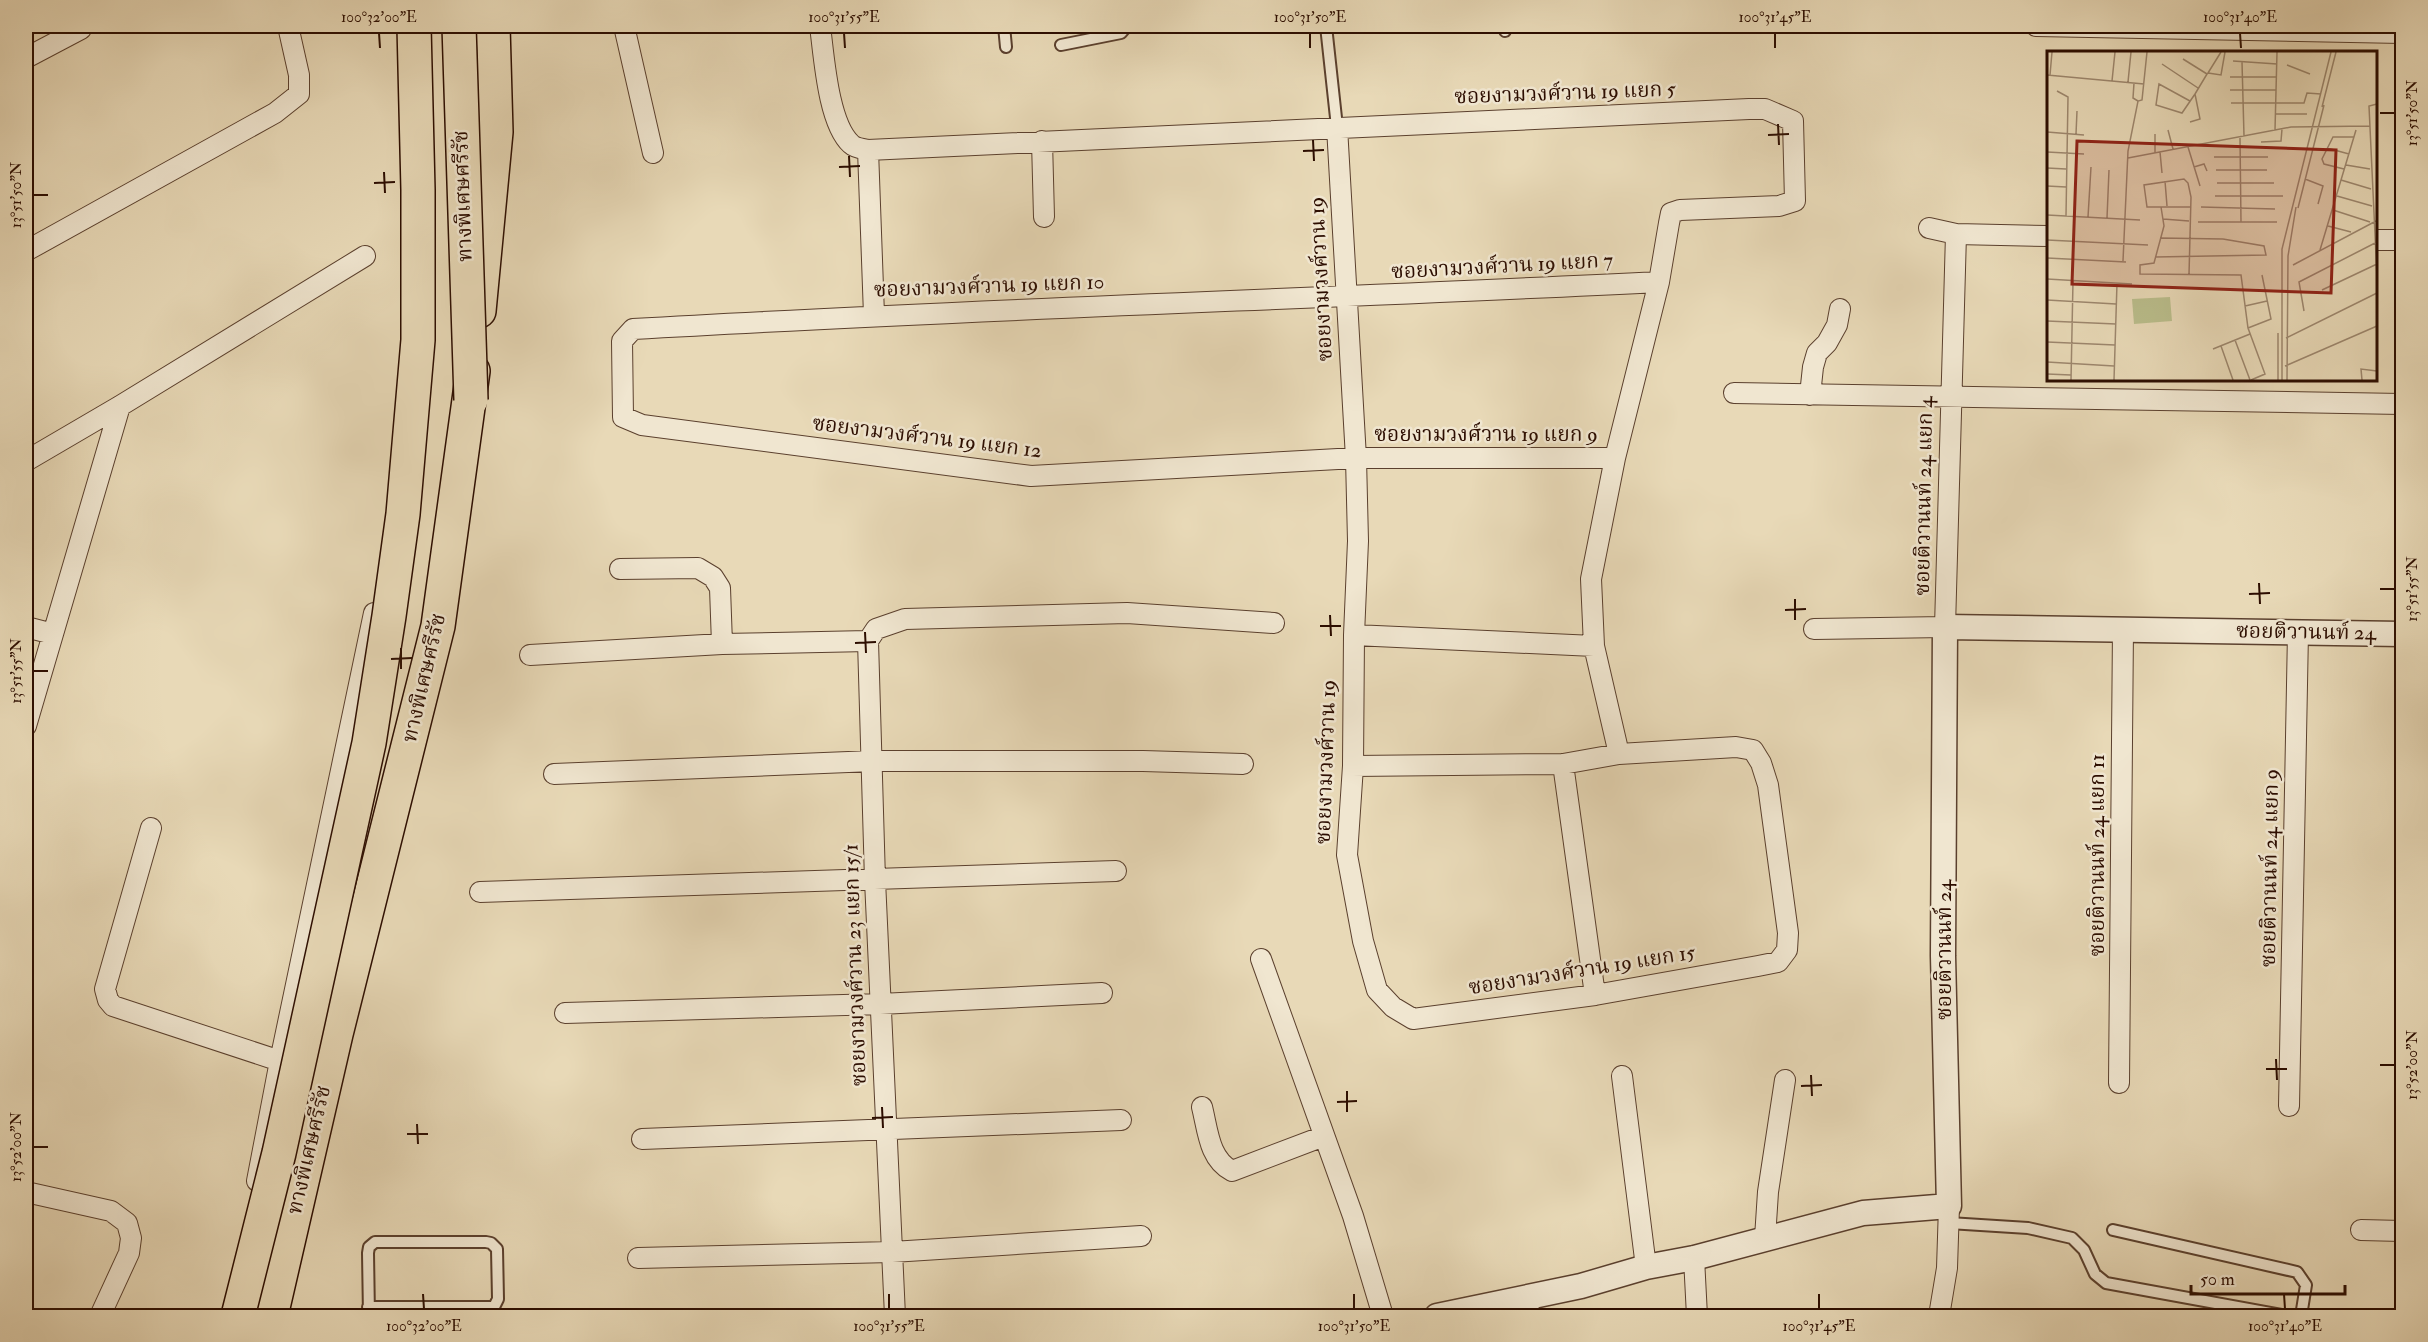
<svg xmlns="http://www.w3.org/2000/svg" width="2428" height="1342" viewBox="0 0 2428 1342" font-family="'IM FELL Double Pica','Noto Serif Thai',serif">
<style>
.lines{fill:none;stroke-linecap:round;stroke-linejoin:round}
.service-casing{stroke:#5b402e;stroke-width:14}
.minor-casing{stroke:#5b402e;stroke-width:22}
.tertiary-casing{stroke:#5b402e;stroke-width:27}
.motorway-casing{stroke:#2c0d00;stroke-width:36}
.service{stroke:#f0e6d0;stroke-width:10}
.minor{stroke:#f0e6d0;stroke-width:20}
.tertiary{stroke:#f0e6d0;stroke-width:24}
.motorway{stroke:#e8d9b7;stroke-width:33}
.motorway-bridge-casing{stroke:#2c0d00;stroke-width:36;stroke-linecap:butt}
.motorway-bridge{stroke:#e8d9b7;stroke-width:33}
.ticks{fill:none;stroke:#2c0d00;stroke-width:2}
.labels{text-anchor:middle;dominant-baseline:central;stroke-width:5;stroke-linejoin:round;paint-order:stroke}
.street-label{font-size:21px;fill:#2c0d00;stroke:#f0e6d0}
.inset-road{fill:none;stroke:#9d876e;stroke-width:1.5}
.view{fill:#8f2418;fill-opacity:0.15;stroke:#8f2418;stroke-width:3}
.inset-edge{fill:none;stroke:#2c0d00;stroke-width:3}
.neatline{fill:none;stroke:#2c0d00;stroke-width:2}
.ticks-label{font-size:15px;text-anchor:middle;fill:#2c0d00}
</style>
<rect width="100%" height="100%" fill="#e8d9b7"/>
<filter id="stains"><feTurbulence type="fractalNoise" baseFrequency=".00333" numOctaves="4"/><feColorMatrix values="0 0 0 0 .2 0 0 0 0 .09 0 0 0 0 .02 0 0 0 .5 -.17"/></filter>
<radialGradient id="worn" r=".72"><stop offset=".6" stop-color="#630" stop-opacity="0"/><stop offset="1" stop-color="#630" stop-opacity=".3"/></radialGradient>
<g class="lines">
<g class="service-casing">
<path id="service" d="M 1004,26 L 1006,47
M 1326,26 L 1337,127
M 1504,26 L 1505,31
M 1061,45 L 1121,33 L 1127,26
M 1949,1223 L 2028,1228 L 2072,1238 L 2084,1250 L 2095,1274 L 2106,1283 L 2287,1316
M 2113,1230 L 2297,1272 L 2306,1285 L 2301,1316
M 368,1307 L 494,1307 L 498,1299 L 497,1249 L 491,1243 L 486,1242 L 375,1242 L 369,1247 L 368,1253 L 369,1316"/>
</g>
<g class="minor-casing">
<path id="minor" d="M 624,26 L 653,153
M 820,26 C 824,56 828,123 851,144 C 855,148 863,149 868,150 L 1749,109 L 1765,109 L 1793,121 L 1795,201 L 1779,206 L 1680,210 L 1671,213 L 1669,223 L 1659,282 L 1615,458 L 1591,579 L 1594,646 L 1619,754
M 2036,26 L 2402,33
M 26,58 L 81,29
M 1337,127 L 1356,458 L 1358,541 L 1354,635 L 1353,766 L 1347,855 L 1363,941 L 1377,990 L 1393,1007 L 1413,1019 L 1595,995 L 1758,966 L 1778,962 L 1787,950 L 1788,933 L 1768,785 L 1761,763 L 1753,750 L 1736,747 L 1619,754 L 1563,764 L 1353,766
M 1042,141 L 1044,217
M 868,150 L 874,315
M 1929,228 L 1956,234 L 2048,236
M 2376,240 L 2402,240
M 26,251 L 275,113 L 299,94 L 299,75 L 288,26
M 1734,393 L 2402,404
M 1810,395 L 1813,367 L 1817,353 L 1827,343 L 1837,325 L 1840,309
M 1615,458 L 1356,458 L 1031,476 L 642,425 L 623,417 L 622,341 L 633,329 C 975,309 1317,299 1659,282
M 26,461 L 120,406 L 365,256
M 620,569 L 698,568 L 713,577 L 720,588 L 722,644
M 26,627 L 53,634
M 1814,629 L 1945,627 L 1956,234
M 1354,635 L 1594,646
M 530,655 L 722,644 L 868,641
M 26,726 L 120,406
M 1563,764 L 1595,995
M 554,774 L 873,761 L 1143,761 L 1243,764
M 151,828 L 105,989 L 108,1000 L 113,1006 L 280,1061
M 480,892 L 1116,871
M 1261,959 L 1353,1216 L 1383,1316
M 565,1013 L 880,1004 L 1102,993
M 1622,1076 L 1646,1267
M 2119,1083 L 2123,628
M 2289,1106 L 2298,632
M 1202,1107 C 1208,1131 1209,1159 1232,1171 L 1324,1136
M 642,1139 L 1121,1120
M 257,1181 L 280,1061 L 374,613
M 26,1192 L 111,1211 L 127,1223 L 131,1238 L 129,1253 L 100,1316
M 2361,1230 L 2402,1231
M 1765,1238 L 1768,1192 L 1785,1080
M 638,1258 L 892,1252 L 1141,1236
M 1694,1258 L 1697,1316
M 1524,1297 L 1531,1316
M 895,1316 L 875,880 L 868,641 L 876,629 L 905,619 L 1127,613 L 1274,623
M 1939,1316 L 1947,1268 L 1949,1206"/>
</g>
<g class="tertiary-casing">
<path id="tertiary" d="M 1437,1316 L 1581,1286 L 1646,1267 L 1694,1258 L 1863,1213 L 1949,1206 L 1943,956 L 1945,627 L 2402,634"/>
</g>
<g class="motorway-casing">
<path id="motorway" d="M 479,311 L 496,132 L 493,26
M 271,1316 L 336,1034 L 438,626 L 473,371"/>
</g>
<use href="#service" class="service"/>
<use href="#minor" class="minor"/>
<use href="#tertiary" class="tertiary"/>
<use href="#motorway" class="motorway"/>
<g class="motorway-bridge-casing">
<path id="motorway-bridge" d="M 459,26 L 471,400
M 238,1316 L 279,1153 L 369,743 L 389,616 L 403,514 L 418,340 L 418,190 L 414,26"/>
</g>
<use href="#motorway-bridge" class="motorway-bridge"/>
</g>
<path class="ticks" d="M 379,33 L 380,48M 844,33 L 845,48M 1310,33 L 1310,48M 1775,33 L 1775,48M 2240,33 L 2241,48M 2380,113 L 2395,113M 1778,124 L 1779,145M 1768,135 L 1789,134M 1313,140 L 1314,161M 1303,151 L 1324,150M 849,156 L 850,177M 839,167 L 860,166M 384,172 L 385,193M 374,183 L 395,182M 33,195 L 48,195M 2259,583 L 2260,604M 2380,589 L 2395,589M 2249,594 L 2270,593M 1795,599 L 1795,620M 1785,610 L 1806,609M 1330,615 L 1331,636M 1320,626 L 1341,626M 865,632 L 866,653M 855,643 L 876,642M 401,648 L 401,669M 391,659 L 412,658M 33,671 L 48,671M 2276,1059 L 2277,1080M 2380,1065 L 2395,1065M 2266,1069 L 2287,1069M 1811,1075 L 1812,1096M 1801,1086 L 1822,1085M 1347,1091 L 1347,1112M 1337,1102 L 1357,1101M 882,1107 L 883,1128M 872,1118 L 893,1117M 417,1124 L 418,1144M 407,1134 L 428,1134M 33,1147 L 48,1147M 423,1294 L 424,1309M 889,1294 L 889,1309M 1354,1294 L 1354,1309M 1819,1294 L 1819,1309M 2284,1294 L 2285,1309"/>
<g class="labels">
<g class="street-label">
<text transform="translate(1565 93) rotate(-2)">ซอยงามวงศ์วาน 19 แยก 5</text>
<text transform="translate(463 196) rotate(-92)">ทางพิเศษศรีรัช</text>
<text transform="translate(1502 266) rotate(-3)">ซอยงามวงศ์วาน 19 แยก 7</text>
<text transform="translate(1321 279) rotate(-93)">ซอยงามวงศ์วาน 19</text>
<text transform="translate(989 286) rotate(-2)">ซอยงามวงศ์วาน 19 แยก 10</text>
<text x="1486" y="434">ซอยงามวงศ์วาน 19 แยก 9</text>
<text transform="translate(927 437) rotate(7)">ซอยงามวงศ์วาน 19 แยก 12</text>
<text transform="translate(1924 496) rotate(-89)">ซอยติวานนท์ 24 แยก 4</text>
<text transform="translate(2306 632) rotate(1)">ซอยติวานนท์ 24</text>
<text transform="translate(424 678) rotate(-77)">ทางพิเศษศรีรัช</text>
<text transform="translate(1326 762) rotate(-88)">ซอยงามวงศ์วาน 19</text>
<text transform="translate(2097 855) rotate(-90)">ซอยติวานนท์ 24 แยก 11</text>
<text transform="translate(2270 868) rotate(-89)">ซอยติวานนท์ 24 แยก 9</text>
<text transform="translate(1944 950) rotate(-90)">ซอยติวานนท์ 24</text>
<text transform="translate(855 965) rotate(-92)">ซอยงามวงศ์วาน 23 แยก 15/1</text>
<text transform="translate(1582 970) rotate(-9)">ซอยงามวงศ์วาน 19 แยก 15</text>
<text transform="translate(309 1150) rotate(-77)">ทางพิเศษศรีรัช</text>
</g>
</g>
<g transform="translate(2047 51)">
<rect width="330" height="330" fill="#e8d9b7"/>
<path d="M 123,246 L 125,270 L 87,273 L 85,248 Z" fill="#babe8c"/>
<path class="inset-road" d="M 136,8 L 160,23M 186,10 L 230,13M 195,11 L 197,85M 115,13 L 151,37M 240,14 L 263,23M 161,22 L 174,24 L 178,1M 0,24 L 97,33M 3,24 L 5,1M 183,26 L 229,26M 65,30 L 68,1M 81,31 L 84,1M 87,32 L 86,47 L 91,50M 183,39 L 229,39M 10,40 L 21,46 L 19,165M 143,50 L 112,33 L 109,54 L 135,62 L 148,43 L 160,23 L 161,22 L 174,1M 184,52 L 257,52 L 260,42 L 274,43M 330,53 L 322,55 L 330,226M 275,56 L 289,1M 228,63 L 260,63M 143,71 L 153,68 L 148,43M 121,79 L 126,98M 228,79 L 230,1M 0,81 L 37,84M 29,83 L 30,60M 108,83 L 108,102M 214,91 L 234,90 L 235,78M 141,96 L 153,135M 280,97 L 302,103M 0,101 L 37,103M 113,101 L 115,122M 167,106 L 221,106M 81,107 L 244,76 L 323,75M 299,114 L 323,118M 147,116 L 157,113 L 160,120M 0,117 L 19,118M 297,118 L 277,113 L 275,108 L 286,86 L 307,86M 169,119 L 220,119M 258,128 L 276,135 L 271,153M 294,129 L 324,138M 118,130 L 120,155M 170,132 L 227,132M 0,135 L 19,136M 168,145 L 236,145M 290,145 L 325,155M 114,156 L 117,175 L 107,212 L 93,214 L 93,223 L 194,224 L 201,277 L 218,323 L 204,329M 154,156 L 228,158M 251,157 L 277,54M 286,159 L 323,171M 0,164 L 93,169M 41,166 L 44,116M 60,167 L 62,119M 116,168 L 142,170M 151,171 L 194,171 L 193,87M 194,171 L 230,171M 281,175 L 304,181M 0,189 L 101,194M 273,199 L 309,79M 108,206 L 219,204 L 217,195 L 176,188 L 113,187M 0,207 L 79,211M 76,210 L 81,100 L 91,50 L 95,49 L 100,1M 246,214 L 329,170M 142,224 L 144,146 L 141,132 L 137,128 L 97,134 L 100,156 L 143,156M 0,228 L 85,233M 275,239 L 330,213M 0,249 L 69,253M 198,255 L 220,250M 257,260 L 252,231 L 330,191M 0,270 L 69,273M 201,277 L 224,268 L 215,224M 239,287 L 330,242M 188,289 L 203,329M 0,291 L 68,294M 174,295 L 186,329M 166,298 L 203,283M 0,311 L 67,315M 238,315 L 330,275M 0,323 L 24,324M 24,329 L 26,230M 67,329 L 70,232M 231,329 L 231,282M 235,329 L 235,198 L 284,1M 240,329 L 241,205 L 249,156M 315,329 L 314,318 L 330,320"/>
<path class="view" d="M 30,90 L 289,99 L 284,242 L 25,233 Z"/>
<rect width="330" height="330" class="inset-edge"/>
</g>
<rect width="2428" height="1342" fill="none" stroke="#e8d9b7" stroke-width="66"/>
<path d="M2191 1285v9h154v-9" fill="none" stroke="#2c0d00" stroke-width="3"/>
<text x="2200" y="1285" font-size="18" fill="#2c0d00" stroke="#f0e6d0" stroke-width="4.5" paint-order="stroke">50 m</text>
<rect x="33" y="33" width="2362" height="1276" class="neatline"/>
<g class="ticks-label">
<text x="379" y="22">100°32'00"E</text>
<text x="844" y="22">100°31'55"E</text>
<text x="1310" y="22">100°31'50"E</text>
<text x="1775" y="22">100°31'45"E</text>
<text x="2240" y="22">100°31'40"E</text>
<text transform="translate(2412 113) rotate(-90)" y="5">13°51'50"N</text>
<text transform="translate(16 195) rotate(-90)" y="5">13°51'50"N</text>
<text transform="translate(2412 589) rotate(-90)" y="5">13°51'55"N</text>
<text transform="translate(16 671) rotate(-90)" y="5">13°51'55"N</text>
<text transform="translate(2412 1065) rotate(-90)" y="5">13°52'00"N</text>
<text transform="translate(16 1147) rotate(-90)" y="5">13°52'00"N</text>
<text x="424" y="1331">100°32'00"E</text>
<text x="889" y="1331">100°31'55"E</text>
<text x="1354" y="1331">100°31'50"E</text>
<text x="1819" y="1331">100°31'45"E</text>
<text x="2285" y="1331">100°31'40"E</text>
</g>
<rect width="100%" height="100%" filter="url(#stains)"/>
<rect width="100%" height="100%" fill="url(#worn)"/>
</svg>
